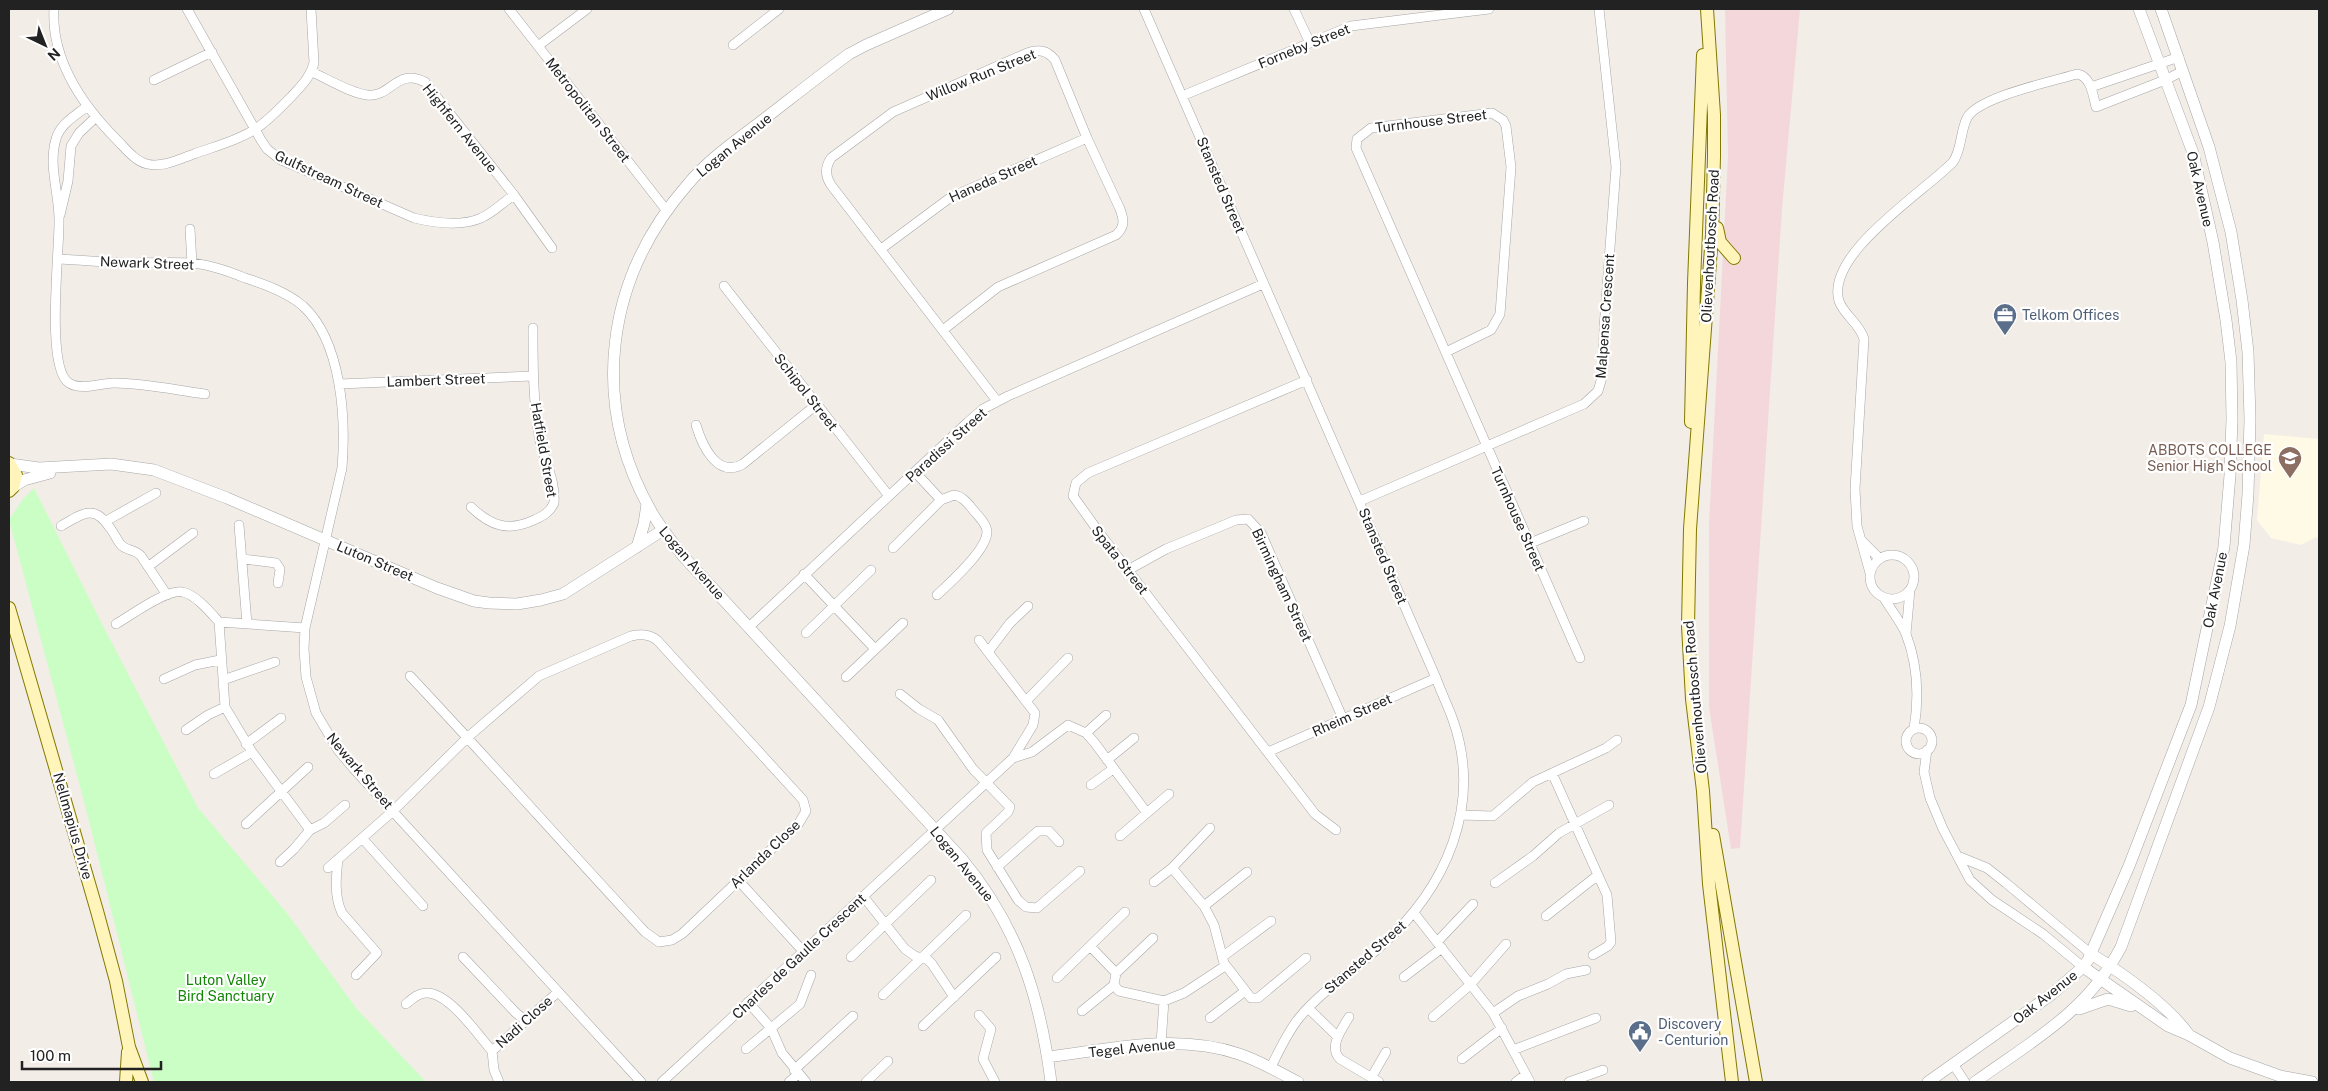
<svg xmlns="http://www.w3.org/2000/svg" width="2328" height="1091" viewBox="0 0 2328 1091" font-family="'Public Sans',sans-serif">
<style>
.commercial{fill:#f4d7db}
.education{fill:#fffae5}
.park{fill:#cafec4}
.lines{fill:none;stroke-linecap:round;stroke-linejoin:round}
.minor-casing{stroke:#a6a6a6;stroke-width:10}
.tertiary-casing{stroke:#a6a6a6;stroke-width:12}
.secondary-casing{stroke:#827800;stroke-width:14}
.minor{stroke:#fff;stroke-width:9}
.tertiary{stroke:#fff;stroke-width:11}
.secondary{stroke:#fff5ba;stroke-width:12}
.labels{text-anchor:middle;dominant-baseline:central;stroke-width:4.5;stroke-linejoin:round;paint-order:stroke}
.street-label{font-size:14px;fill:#222;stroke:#fff}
.service-label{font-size:14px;fill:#4e5e75;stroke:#fff;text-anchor:start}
.education-label{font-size:14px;fill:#785e54;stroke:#fff;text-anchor:end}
.park-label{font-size:14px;fill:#118704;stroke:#fff}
</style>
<rect width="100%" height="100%" fill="#f3ede8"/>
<path class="commercial" d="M 1725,9 L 1800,9 L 1782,209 L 1740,848 L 1731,849 L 1709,707 L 1709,523 L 1728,157 Z"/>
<path class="education" d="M 2264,434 L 2319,439 L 2319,538 L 2316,537 L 2301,545 L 2271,538 L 2257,520 Z"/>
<path class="park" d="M 34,488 L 102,624 L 198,808 L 286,912 L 356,1008 L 426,1082 L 154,1082 L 87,813 L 9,520 L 23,499 Z"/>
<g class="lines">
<g class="minor-casing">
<path id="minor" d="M 54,9 C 51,60 83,106 118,141 C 126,149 135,161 147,164 C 163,168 179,159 194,154 C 216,146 239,140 257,128 C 270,119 280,108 291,97 C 301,86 310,78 314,63 L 311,9
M 187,9 L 261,140 L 267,149 L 281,160 L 414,218 C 435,223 461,227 481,218 C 493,213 503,202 514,195
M 509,9 L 667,211
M 1144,9 L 1436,678 C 1441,692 1448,706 1453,720 C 1483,805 1446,888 1382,945 C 1355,970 1322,990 1299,1018 C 1287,1033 1279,1051 1271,1067
M 1294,9 L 1309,41
M 733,45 L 779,9
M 538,46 L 587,9
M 312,72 C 328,79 348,92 367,95 C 391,98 397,67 425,82 L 514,195 L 552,248
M 154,80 L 212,52
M 2091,87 L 2179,57
M 1182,96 L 1351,26 L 1489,9
M 86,107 C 75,116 60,124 56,139 C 48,165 59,193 59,219 C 60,248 45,368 69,383 C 82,391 100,383 114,383 C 144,383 175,390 205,394
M 60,215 L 68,181 L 71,146 L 79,133 L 95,118
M 190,229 L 192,263
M 881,249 L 951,197 L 1087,138
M 57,259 C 80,260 102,262 125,263 C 147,263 168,262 190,263 C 209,264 228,271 245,278 C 264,284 287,292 303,306 C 342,342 346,419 342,468 L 305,628 L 304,649 L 306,677 L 316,713 L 338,750 L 354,769 L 641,1082
M 724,286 L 889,496
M 943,330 L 998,287 L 1116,235 C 1125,227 1124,220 1120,209 L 1087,138 L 1055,60 C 1047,50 1039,49 1027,53 L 893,112 L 831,158 C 825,167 825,176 831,185 L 997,401
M 1446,352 L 1491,330 L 1500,314 L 1511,167 L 1506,126 L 1503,120 L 1492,113 L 1371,128 L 1357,139 L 1356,148 L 1580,658
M 1307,380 L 1088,473 L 1076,483 L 1073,496 L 1101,535 L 1315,814 L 1336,830
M 339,384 L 532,376
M 696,425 C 702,445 717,479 743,464 L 816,405
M 915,472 L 941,500 L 954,495 C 963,496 969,505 975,512 C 979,517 986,523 987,531 C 988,549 950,583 937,595
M 1360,501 L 1584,404 L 1598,391 L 1603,374 L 1604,328 L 1616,167 L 1599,9
M 471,507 C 491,526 508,532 534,520 C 543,516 550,512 554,503 C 556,480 543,458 539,436 C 533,400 533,364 533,328
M 106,521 L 156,493
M 239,525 L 247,624
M 61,526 C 82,514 94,503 110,528 C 114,533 117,540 121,545 C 127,551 135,549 141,556 L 167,595
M 1862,541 L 1880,559
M 1528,544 L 1584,521
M 893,548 L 941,500
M1870 577a22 22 0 1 1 44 0a22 22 0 1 1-44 0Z
M 243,559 L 276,563 L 280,569 L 278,583
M 149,566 L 193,533
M 1128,570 L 1166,549 L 1236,520 L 1248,519 L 1261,533 L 1343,719
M 1870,573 L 1857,526 L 1855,489 L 1864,339 C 1860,324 1843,314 1839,301 C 1825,254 1924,192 1953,162 C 1962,149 1960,132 1967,118 C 1978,97 2054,81 2077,74 C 2091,76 2093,95 2096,107 L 2165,80 L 2183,71
M 804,574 L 875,649
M 1884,598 C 1891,610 1901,622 1906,634 C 1918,665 1919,698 1914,729
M 219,622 L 305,628
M 116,624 C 130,616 168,588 183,592 C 196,595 210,612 219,622 L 225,707 L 252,752 L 310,830
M 749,627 L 968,422 L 983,409 L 1008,396 L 1263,284
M 806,633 L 871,570
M 1906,634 L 1910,590
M 979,640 L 988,652
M 846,677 L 903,623
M 164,679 L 195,665 L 220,660
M 223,680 L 275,662
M 900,694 L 919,709 L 938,720 L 973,769 L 1010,807 L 1008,812 L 986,833 L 987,850 L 1018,900 L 1026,907 L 1037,908 L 1080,871
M 1027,700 L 1068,658
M1906 741a13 13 0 1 1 26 0a13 13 0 1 1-26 0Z
M 186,730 L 208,715 L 225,707
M 1086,733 L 1106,715
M 246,744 L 281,718
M 1927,750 L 1924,772 L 1930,798 L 1943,829 L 1970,880 L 1992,900 L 2043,934 L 2083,967
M 1268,752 L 1436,678
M 1013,758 L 1032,752 L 1068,725 L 1086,733 L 1094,742 L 1147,813
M 1107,760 L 1134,738
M 1552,773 L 1607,895 L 1611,942 L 1608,946 L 1593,955
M 214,774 L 252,752
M 1091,785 L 1113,769
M 1460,815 L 1493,816 L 1533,782 L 1606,748 L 1617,740
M 246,824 L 308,767
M 1120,836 L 1169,794
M 362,838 L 423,906
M 1960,857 L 1987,868 L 2006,883 L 2091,954
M 338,859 C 336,878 334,896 342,913 L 377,953 L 356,975
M 280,862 L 294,849 L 310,830 L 324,823 L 345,805
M 997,867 L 1038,831 L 1049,831 L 1059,842
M 328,868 L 393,811 L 468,737 L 539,676 L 631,636 C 641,634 649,634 657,640 L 803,800 L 806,811 L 799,823 L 682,934 L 672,940 L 659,942 L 645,932 C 566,847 489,760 410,676
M 1172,868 L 1204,906 L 1214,925 L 1224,963 L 1251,998 L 1258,998 L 1306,958
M 738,880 L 803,951
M 1154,882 L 1172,868 L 1210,828
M 1495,883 L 1533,856 L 1559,833 L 1609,805
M 863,896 L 905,949 L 915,956 L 927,959 L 932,964 L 954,997
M 1204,906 L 1247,872
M 1414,913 L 1493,1013 L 1530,1082
M 1546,916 L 1598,875
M 1153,938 L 1116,973 L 1114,985 L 1119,991 L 1164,1001 L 1184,993 L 1225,966
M 1437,942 L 1473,904
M 1091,947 L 1116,973
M 463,957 L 516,1013 L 526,1021
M 851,957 L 931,880
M 1222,957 L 1271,921
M 1404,977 L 1442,948
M 1057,978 L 1125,912
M 883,995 L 966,915
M 748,1002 L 771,1028 L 782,1053 L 806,1082
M 406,1004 C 412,999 418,993 426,993 C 449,992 478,1035 492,1051
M 1308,1008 L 1338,1037
M 1082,1011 L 1114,985
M 1493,1013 L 1518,996 L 1548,984 L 1566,974 L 1586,970
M 979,1015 L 991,1029 L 983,1059 L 995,1082
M 1349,1017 C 1342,1029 1328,1047 1340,1059 L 1379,1082
M 1433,1017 L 1470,985 L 1506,944
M 1210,1018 L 1245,991
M 923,1026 L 996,957
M 1161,1043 L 1164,1001
M 746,1049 L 800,1004 L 811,975
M 1513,1050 L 1596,1018
M 492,1051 L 558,992
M 492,1051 L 494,1070 L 499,1082
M 1462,1059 L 1502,1028
M 1953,1064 L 1965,1082
M 794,1070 L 853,1016
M 1371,1078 L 1386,1052
M 662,1082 L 1013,758 L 1033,725 L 1035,713 L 988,652 L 1010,623 L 1028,606
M 789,1082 L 798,1074
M 866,1082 L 888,1061
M 1516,1082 L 1525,1075
M 1569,1082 L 1603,1070"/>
</g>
<g class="tertiary-casing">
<path id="tertiary" d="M 948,9 L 866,45 L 849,54 C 819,76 789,100 759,123 C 734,142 708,160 688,184 C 605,279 589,403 652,513 C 661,528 672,542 683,556 L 962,859 C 1018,927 1040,996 1051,1082
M 10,464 L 39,468 L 111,464 L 154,470 L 227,498 L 437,588 L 474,601 L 489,603 L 517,604 L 541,600 L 563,594 L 663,530
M 13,487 L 24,480 L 50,473
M 637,547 L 644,524 L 647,504
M 2091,954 C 2122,973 2168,1005 2189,1035
M 2083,967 L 2168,1026 L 2189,1035 L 2230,1058 L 2280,1076 L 2312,1082
M 2079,1009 L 2108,999 L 2131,1006
M 1048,1057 C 1111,1049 1176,1033 1239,1054 C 1260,1061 1278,1072 1298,1082
M 1928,1082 L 2052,994 L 2083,967 L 2088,960 L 2129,866 L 2191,705 L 2224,547 L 2230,475 L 2232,419 L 2231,362 L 2226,320 L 2213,242 L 2193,153 L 2139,9
M 1975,1082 C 2032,1041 2087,1012 2121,947 L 2209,707 L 2230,626 L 2244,545 L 2248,494 L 2250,419 L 2248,352 L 2242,300 L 2231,232 L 2209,147 L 2161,9"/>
</g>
<g class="secondary-casing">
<path id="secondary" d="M 1707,9 L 1714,115 L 1714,156 L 1712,235 L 1690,529 L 1688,626 L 1692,699 L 1703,791 L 1709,884 L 1732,1082
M 1717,228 L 1720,242 L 1734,258
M 1691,422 L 1694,283 L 1703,55
M 9,463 L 16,475 L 13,487 L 9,491
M 9,608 L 97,911 L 116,981 L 129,1047 L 142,1082
M 1713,835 L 1756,1082
M 126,1082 L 128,1052"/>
</g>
<use href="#minor" class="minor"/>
<use href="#tertiary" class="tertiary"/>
<use href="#secondary" class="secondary"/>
</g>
<defs>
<g id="office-pin" transform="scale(1.25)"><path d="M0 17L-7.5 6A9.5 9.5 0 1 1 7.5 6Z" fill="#5c6f8a" stroke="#fff"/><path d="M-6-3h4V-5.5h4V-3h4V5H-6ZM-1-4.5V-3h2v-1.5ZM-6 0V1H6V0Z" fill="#fff"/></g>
<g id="school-pin" transform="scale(1.25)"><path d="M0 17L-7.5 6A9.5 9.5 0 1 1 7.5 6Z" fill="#8d6e63" stroke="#fff"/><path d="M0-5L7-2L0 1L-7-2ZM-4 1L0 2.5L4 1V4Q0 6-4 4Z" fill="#fff"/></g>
<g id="civic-pin" transform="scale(1.25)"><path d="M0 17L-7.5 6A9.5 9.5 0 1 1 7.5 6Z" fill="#5c6f8a" stroke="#fff"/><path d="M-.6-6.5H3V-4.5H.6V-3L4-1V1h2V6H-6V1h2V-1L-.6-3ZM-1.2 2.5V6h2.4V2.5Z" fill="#fff"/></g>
</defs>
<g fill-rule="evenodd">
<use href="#office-pin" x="2005" y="315"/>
<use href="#school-pin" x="2290" y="458"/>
<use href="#civic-pin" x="1640" y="1032"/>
</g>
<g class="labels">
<g class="street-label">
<text transform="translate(1304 46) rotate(-22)">Forneby Street</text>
<text transform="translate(981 75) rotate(-22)">Willow Run Street</text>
<text transform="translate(588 110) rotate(52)">Metropolitan Street</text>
<text transform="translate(1431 121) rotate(-7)">Turnhouse Street</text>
<text transform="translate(460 128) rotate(51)">Highfern Avenue</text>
<text transform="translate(734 145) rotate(-39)">Logan Avenue</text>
<text transform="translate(329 179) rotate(25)">Gulfstream Street</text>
<text transform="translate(993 179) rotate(-24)">Haneda Street</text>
<text transform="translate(1221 185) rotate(67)">Stansted Street</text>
<text transform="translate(2200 189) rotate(77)">Oak Avenue</text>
<text transform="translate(1710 246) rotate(-87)">Olievenhoutbosch Road</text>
<text transform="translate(147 263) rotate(2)">Newark Street</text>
<text transform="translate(1605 316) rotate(-86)">Malpensa Crescent</text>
<text transform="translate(436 380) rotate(-2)">Lambert Street</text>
<text transform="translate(806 392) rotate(52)">Schipol Street</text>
<text transform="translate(946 445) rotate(-42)">Paradissi Street</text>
<text transform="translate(544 450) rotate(80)">Hatfield Street</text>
<text transform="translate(1518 519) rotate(66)">Turnhouse Street</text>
<text transform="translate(1383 556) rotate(67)">Stansted Street</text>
<text transform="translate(1120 560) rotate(52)">Spata Street</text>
<text transform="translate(375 561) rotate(23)">Luton Street</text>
<text transform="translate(692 563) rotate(49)">Logan Avenue</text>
<text transform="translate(1282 585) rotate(65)">Birmingham Street</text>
<text transform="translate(2215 590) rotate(-79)">Oak Avenue</text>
<text transform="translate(1695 697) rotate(-95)">Olievenhoutbosch Road</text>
<text transform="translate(1352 715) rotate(-24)">Rheim Street</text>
<text transform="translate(360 771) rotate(50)">Newark Street</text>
<text transform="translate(73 826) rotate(74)">Nellmapius Drive</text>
<text transform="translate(765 854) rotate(-44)">Arlanda Close</text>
<text transform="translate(962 864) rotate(51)">Logan Avenue</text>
<text transform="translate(799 956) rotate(-43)">Charles de Gaulle Crescent</text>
<text transform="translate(1365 957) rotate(-41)">Stansted Street</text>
<text transform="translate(2045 997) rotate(-38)">Oak Avenue</text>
<text transform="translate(524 1022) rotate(-42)">Nadi Close</text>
<text transform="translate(1132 1048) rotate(-6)">Tegel Avenue</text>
</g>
<g class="service-label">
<text x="2022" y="315">Telkom Offices</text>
<text x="1658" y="1024">Discovery<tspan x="1658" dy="16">- Centurion</tspan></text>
</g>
<g class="education-label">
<text x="2272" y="450">ABBOTS COLLEGE<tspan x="2272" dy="16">Senior High School</tspan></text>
</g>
<g class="park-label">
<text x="226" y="980">Luton Valley<tspan x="226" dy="16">Bird Sanctuary</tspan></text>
</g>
</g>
<rect width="2328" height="1091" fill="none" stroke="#222222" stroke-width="20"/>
<g transform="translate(45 45) rotate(137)" stroke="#ffffff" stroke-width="4" paint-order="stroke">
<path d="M0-4L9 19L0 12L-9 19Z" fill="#222222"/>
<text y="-8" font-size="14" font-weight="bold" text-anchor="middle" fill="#222222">N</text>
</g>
<path d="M22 1061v8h139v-8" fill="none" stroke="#222222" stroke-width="2.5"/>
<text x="30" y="1061" font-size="15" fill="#222222" stroke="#ffffff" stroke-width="4" paint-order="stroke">100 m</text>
</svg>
